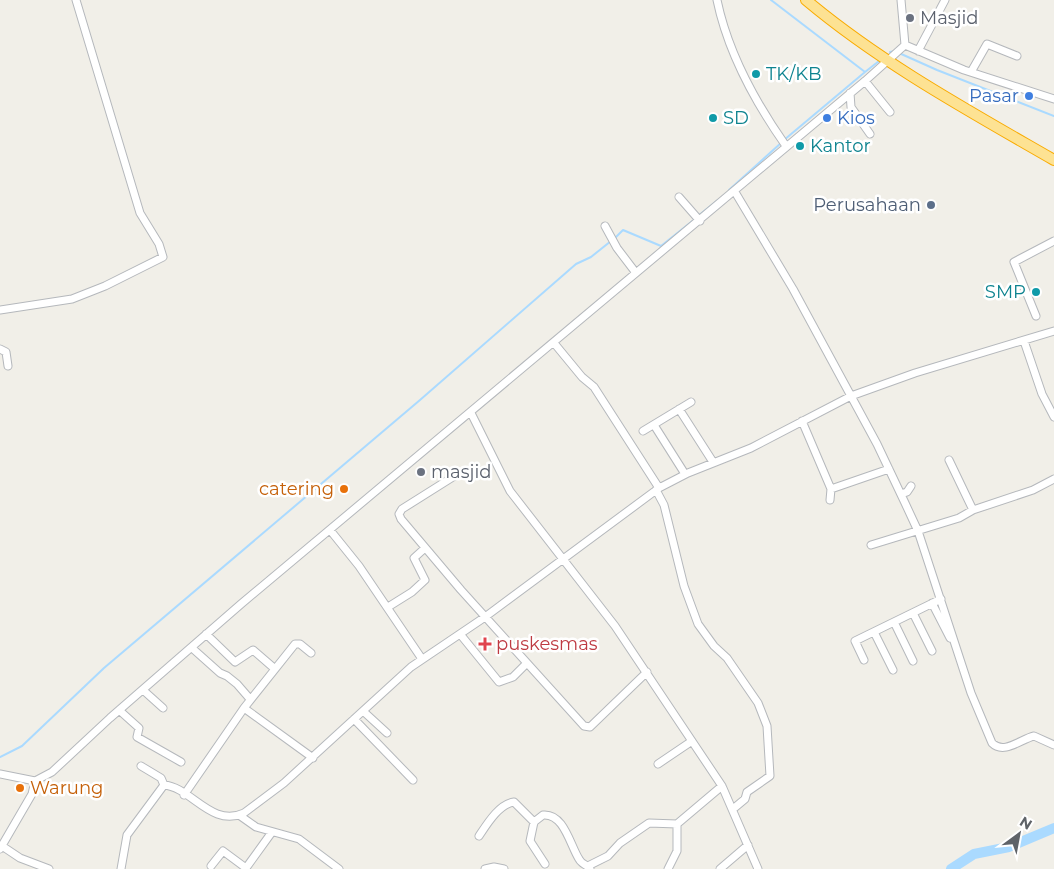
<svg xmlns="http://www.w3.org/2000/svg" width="1054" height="869" viewBox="0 0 1054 869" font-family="Montserrat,sans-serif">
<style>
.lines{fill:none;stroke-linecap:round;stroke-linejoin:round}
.stream{stroke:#aadaff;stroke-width:2}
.river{stroke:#aadaff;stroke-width:10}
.minor-casing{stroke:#b5b8bc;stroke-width:9}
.highway-casing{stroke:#f9ab00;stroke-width:12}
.minor{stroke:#fff;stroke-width:7}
.highway{stroke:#fde293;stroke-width:10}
.worship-dot{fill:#6b7280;stroke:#fff;stroke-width:2}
.culture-dot{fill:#0f9aa8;stroke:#fff;stroke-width:2}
.shop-dot{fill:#3f7fe0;stroke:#fff;stroke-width:2}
.service-dot{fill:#5c6f8a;stroke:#fff;stroke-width:2}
.food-dot{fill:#e8710a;stroke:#fff;stroke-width:2}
.health-dot{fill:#e0444e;stroke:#fff;stroke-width:2}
.labels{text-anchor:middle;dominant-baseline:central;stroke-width:5;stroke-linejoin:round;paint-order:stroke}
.worship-label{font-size:18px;fill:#5b616d;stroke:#fff;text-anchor:start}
.culture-label{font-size:18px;fill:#0d838f;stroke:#fff;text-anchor:start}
.shop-label{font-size:18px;fill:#366cbe;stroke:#fff;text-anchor:end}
.service-label{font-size:18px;fill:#4e5e75;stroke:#fff;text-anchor:end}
.food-label{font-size:18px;fill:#c56008;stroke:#fff;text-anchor:end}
.health-label{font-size:18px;fill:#be3a42;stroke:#fff;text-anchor:start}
</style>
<rect width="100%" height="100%" fill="#f1efe8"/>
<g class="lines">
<path class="stream" d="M 771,0 L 865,72 L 879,61
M 890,52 L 895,51
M 899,53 L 937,70 L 1054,116
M 784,140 L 865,72
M 729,190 L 781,143
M 698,216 L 718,200
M 615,238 L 623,230 L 661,246 L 695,219
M 0,757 L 22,746 L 104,668 L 420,400 L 576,264 L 591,257 L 611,241"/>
<path class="river" d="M 951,869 L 974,854 L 1009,847 L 1054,828"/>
<g class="minor-casing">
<path id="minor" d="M 717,0 C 728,53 755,102 786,146
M 905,45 L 964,70 L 1054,99
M 918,51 L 945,0
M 971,72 L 987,44 L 1017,56
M 865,81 L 890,112
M 850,93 L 851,107 L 870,134
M 735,192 L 793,289 L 877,444 L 905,503 L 918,531 L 971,693 L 992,743 C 1004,755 1021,739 1034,736 L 1054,745
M 679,197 L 700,221
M 605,226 L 617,248 L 636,273
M 0,310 L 72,299 L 105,286 L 163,257 L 159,244 L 140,213 L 76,0
M 1036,316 L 1014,262 L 1054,241
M 1024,341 L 1042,394 L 1054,417
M 554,343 L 582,377 L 594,387 L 659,488
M 0,349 L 6,352 L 8,366
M 679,409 L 713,462
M 471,413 L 510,491 L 615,626 L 722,786 L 758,869
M 802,421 L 831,489
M 654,425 L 685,474
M 643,431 L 691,402
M 949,460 L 973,510
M 456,475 L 402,509 L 399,514 L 401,519 L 461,590 L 584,726 L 590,727 L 647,672
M 656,490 L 664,505 L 684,586 L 698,624 L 714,646 L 727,658 L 758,703 L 767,726 L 770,776 L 747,792 L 745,799 L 733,809
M 901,494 L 907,492 L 911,486
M 830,500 L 831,489 L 889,469
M 330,530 L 359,566 L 422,659
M 871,545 L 959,518 L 973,510 L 1033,490 L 1054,479
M 932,603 L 950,638
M 388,607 L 412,592 L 425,580 L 414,558 L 425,548
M 913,613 L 932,651
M 894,622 L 913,661
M 874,632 L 893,670
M 206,634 L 235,662 L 253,650 L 275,669
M 460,634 L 499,682 L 513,677 L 527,663
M 192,648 L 220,673 L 227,676 L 237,684 L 250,699
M 311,653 L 300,644 L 295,644 L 244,708 L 313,758
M 864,660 L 855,641 L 941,599
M 143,690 L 163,708
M 119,710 L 139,728 L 137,737 L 181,762
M 363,711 L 387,733
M 354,719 L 413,780
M 658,764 L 692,741
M 141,766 L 161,778 L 164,785 C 191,787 211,828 244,813 L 284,783 L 411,667 L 485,617 L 659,488 L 688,473 L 751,448 L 851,396 L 915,373 L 1054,331
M 0,774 L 35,781 L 52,772 L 110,718 L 241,604 L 865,81 L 905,45 L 901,0
M 184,795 L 244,708
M 239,815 L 256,827 L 299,839 L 339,869
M 534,822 L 530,841 L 545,864
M 479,836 C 487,824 499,804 514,802 L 534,822 L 543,815 C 564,813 570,845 579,859 C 582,865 587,864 590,869
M 2,846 L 20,858 L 49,869
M 0,849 L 32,794 L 35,781
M 211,866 L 223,851 L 246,868 L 272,832
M 588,866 L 608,856 L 620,843 L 649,823 L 677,824 L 722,786
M 121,869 L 127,835 L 164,785
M 485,869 L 494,867 L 504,869
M 668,869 L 677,851 L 677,824
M 720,869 L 748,845"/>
</g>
<g class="highway-casing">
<path id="highway" d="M 806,0 C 881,63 969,111 1054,160"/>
</g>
<use href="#minor" class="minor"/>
<use href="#highway" class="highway"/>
</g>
<g class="worship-dot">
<circle cx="910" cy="18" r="5"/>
<circle cx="421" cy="472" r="5"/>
</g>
<g class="culture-dot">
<circle cx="756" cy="74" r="5"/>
<circle cx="713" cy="118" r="5"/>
<circle cx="800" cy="146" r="5"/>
<circle cx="1036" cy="292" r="5"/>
</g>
<g class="shop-dot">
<circle cx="1029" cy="96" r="5"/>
<circle cx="827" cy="118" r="5"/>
</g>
<circle class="service-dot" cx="931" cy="205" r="5"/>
<g class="food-dot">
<circle cx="344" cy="489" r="5"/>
<circle cx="20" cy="788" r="5"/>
</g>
<path class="health-dot" d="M482.5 636.5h5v5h5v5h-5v5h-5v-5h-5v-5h5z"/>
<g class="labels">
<g class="worship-label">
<text x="920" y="18">Masjid</text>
<text x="431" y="472">masjid</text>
</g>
<g class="culture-label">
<text x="766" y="74">TK/KB</text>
<text x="723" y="118">SD</text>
<text x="810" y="146">Kantor</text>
<text x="1026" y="292" text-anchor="end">SMP</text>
</g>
<g class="shop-label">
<text x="1019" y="96">Pasar</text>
<text x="837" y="118" text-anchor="start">Kios</text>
</g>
<g class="service-label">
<text x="921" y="205">Perusahaan</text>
</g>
<g class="food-label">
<text x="334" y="489">catering</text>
<text x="30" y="788" text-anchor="start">Warung</text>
</g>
<g class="health-label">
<text x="496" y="644">puskesmas</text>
</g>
</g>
<g transform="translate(1019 834) rotate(32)" stroke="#ffffff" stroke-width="4" paint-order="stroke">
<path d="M0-4L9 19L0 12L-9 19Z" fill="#5f6368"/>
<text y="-8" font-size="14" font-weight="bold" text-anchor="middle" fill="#5f6368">N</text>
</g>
</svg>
